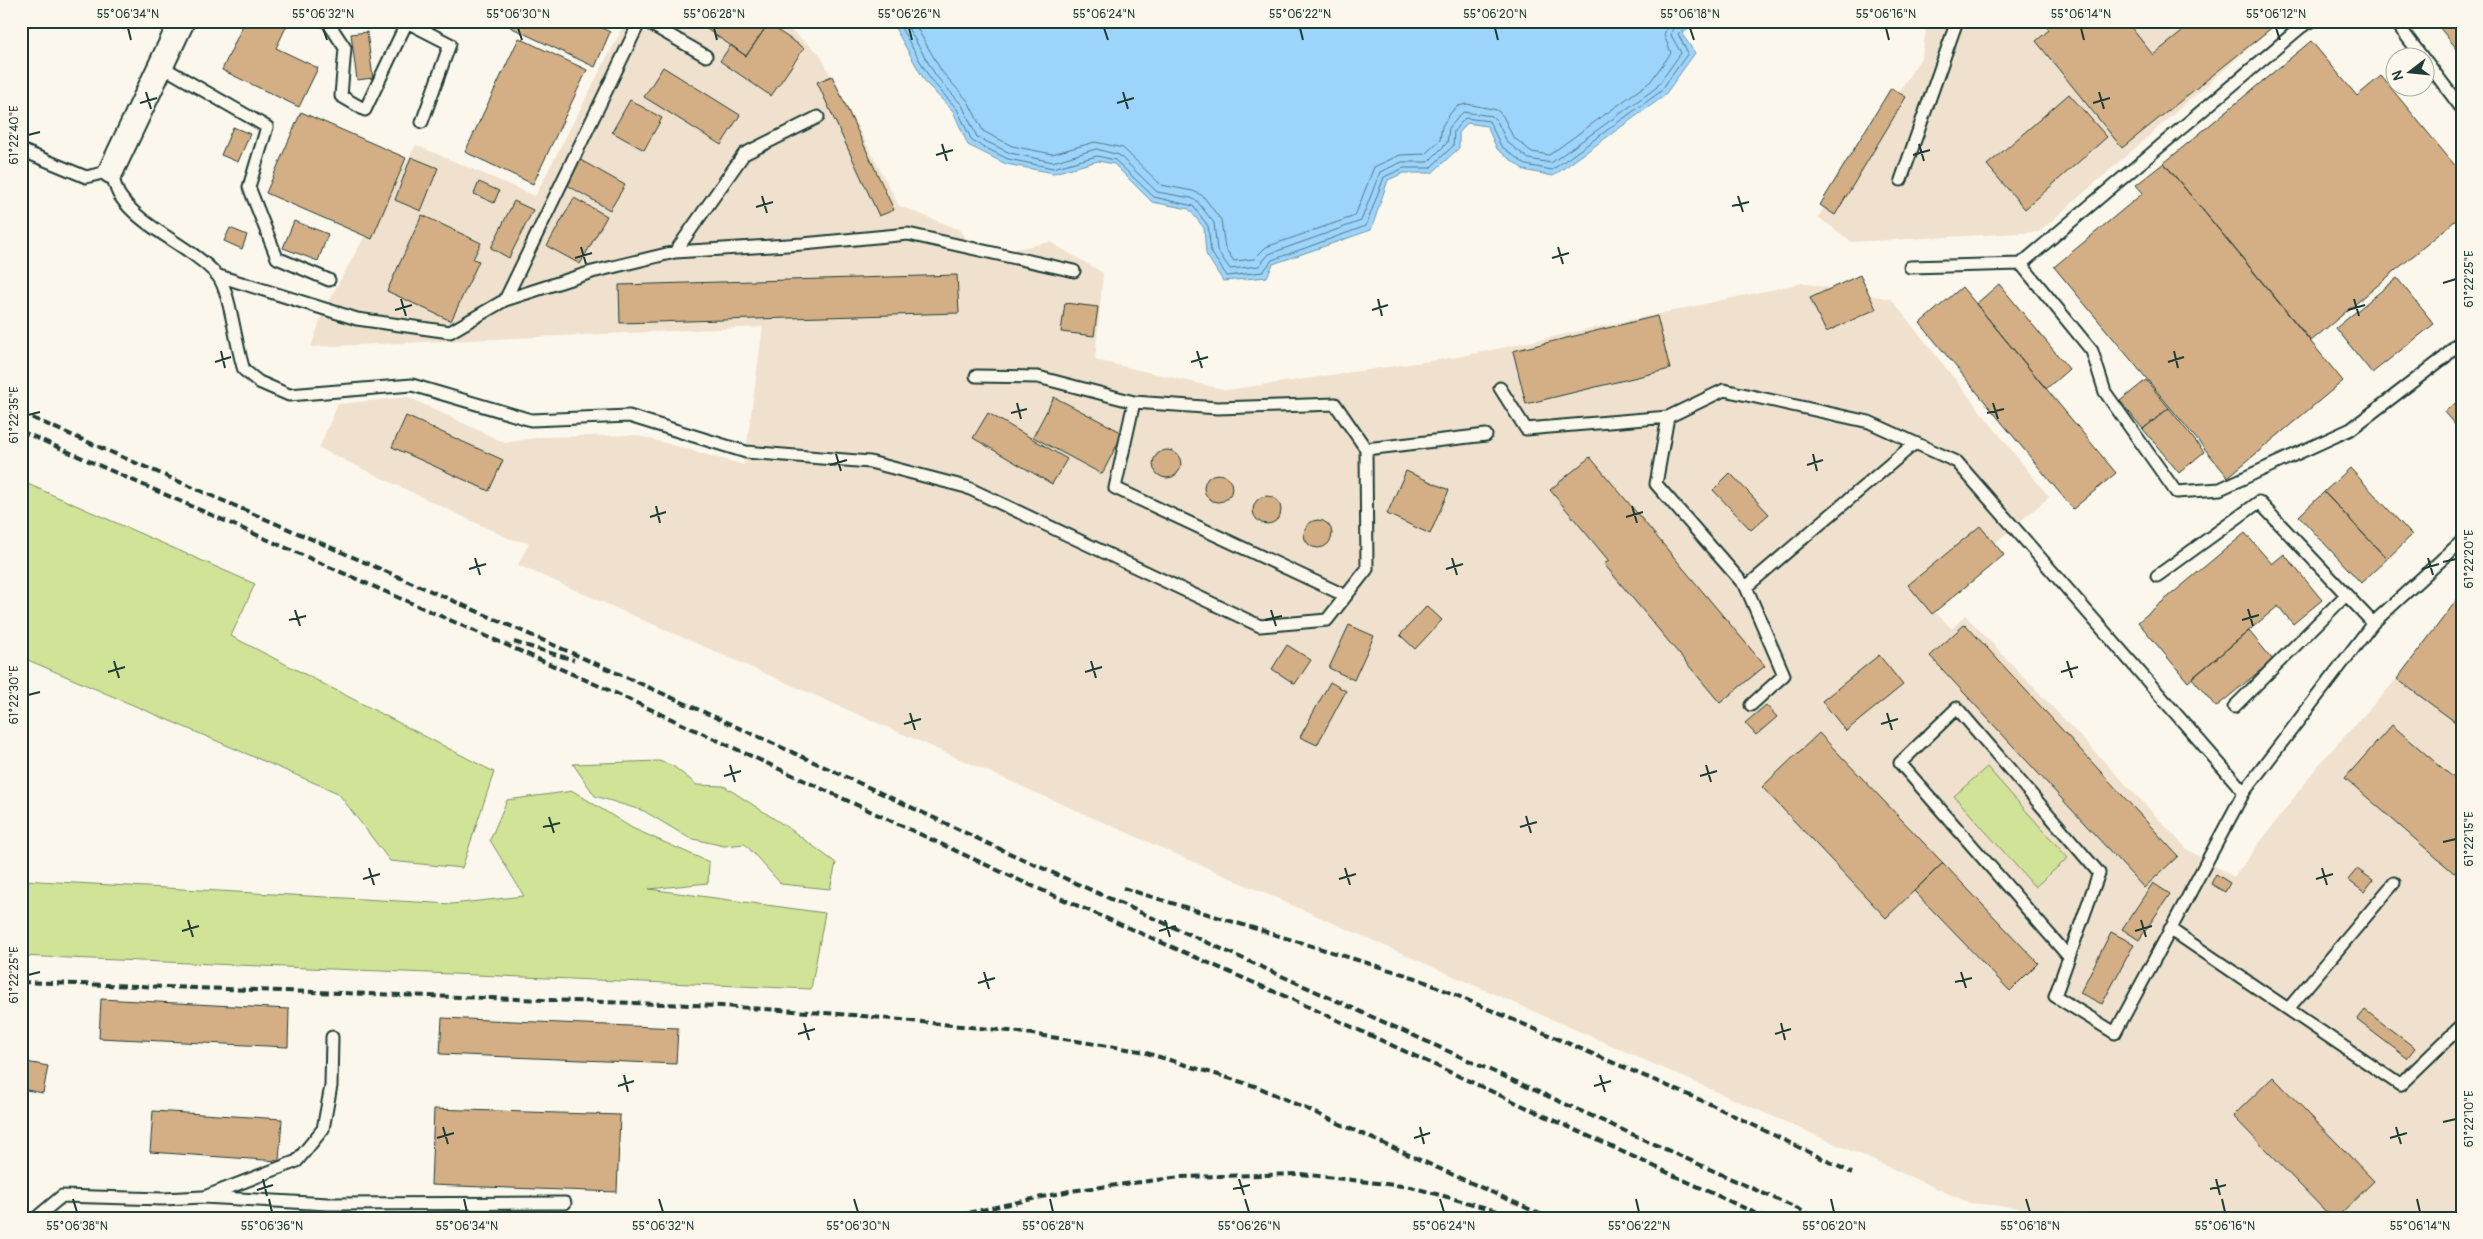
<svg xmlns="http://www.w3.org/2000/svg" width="2483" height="1239" viewBox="0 0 2483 1239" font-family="Pangolin,sans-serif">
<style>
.built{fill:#efe1cd}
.green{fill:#d1e397;stroke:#789066}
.water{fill:#9dd4fc;stroke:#6b98ac}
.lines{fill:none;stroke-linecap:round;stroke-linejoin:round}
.shore{stroke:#517984;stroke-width:1}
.building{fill:#d4af86;stroke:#1f3d34}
.service-casing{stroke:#1f3d34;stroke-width:15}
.minor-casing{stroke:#1f3d34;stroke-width:28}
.service{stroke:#fbf7ec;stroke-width:11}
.minor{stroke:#fbf7ec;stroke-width:24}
.rail{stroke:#1f3d34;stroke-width:4;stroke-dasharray:8 4;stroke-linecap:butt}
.ticks{fill:none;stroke:#1f3d34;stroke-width:2}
.neatline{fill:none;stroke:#1f3d34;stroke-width:2}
.ticks-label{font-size:12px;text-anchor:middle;fill:#1f3d34}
</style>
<rect width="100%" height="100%" fill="#fbf7ec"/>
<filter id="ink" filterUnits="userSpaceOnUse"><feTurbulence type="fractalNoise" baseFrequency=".02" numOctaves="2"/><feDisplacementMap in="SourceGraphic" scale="10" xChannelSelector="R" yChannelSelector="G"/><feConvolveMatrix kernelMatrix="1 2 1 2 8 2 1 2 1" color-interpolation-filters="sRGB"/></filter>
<g filter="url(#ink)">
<path class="built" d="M 626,21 L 779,21 L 819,53 L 899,206 L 958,229 L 970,243 L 1007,251 L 1050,242 L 1103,273 L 1095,360 L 1227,390 L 1464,356 L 1802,283 L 1891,299 L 2049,497 L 1926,602 L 1952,629 L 1965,615 L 2188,850 L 2234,877 L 2320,763 L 2397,679 L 2462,593 L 2462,1218 L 2125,1218 L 1970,1203 L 518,565 L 529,543 L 510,539 L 319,448 L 338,404 L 408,397 L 505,443 L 540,437 L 636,435 L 744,465 L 763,327 L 311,347 L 324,309 L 416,145 L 535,196 Z
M 1927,21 L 2280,21 L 2039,232 L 1852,242 L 1818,217 L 1922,56 Z"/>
<path class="green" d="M 21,481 L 255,584 L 231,636 L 494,772 L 462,868 L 390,861 L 338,793 L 21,657 Z
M 659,761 L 673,766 L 697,785 L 724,786 L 790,829 L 836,863 L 830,889 L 781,884 L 745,844 L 724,846 L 689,838 L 644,811 L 595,796 L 573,764 Z
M 1987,767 L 2068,858 L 2035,887 L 1954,796 Z
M 573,791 L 632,828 L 709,862 L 708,883 L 649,889 L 825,913 L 811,989 L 21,956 L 21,880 L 452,904 L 524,896 L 490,840 L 507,800 Z"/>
<path class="water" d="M 891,21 L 1699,21 L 1682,34 L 1695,53 L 1664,96 L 1553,176 L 1524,170 L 1497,149 L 1487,126 L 1467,123 L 1459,133 L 1459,148 L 1432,173 L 1404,173 L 1388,180 L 1371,230 L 1273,264 L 1267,277 L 1223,281 L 1206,254 L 1204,228 L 1189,209 L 1152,202 L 1114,164 L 1098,161 L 1054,173 L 1006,164 L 968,145 L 953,111 L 926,83 Z"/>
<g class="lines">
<path class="shore" d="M 897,21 L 931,80 L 957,109 L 972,141 L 1008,159 L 1053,168 L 1097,156 L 1115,160 L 1154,197 L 1193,206 L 1208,226 L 1211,252 L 1227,276 L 1263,272 L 1272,260 L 1366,226 L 1384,177 L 1404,168 L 1430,168 L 1453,146 L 1454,131 L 1465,118 L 1489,121 L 1501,146 L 1526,165 L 1552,170 L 1660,92 L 1688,53 L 1678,34 L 1691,21
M 904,21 L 936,76 L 962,105 L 977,137 L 1010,153 L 1053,162 L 1096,149 L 1119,155 L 1157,192 L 1191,198 L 1197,201 L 1214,223 L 1217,250 L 1230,269 L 1259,266 L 1269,254 L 1361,221 L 1380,172 L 1402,162 L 1428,162 L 1447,143 L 1449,128 L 1463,112 L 1492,116 L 1497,121 L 1507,142 L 1529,159 L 1551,163 L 1656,88 L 1681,53 L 1671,35 L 1673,27 L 1680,21
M 913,21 L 942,72 L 968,101 L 983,131 L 1012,146 L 1052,154 L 1095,142 L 1123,148 L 1161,185 L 1193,191 L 1203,196 L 1221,220 L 1225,248 L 1234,261 L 1254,259 L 1266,247 L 1355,216 L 1374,167 L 1400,155 L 1425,154 L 1440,140 L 1442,126 L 1452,111 L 1458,106 L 1467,104 L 1497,110 L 1503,116 L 1513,137 L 1532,152 L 1549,155 L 1650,82 L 1671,53 L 1664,35 L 1669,21"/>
</g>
<path class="building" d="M 245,21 L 289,21 L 276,48 L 318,68 L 299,107 L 222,70 Z
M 512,21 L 588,21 L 610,32 L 595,67 L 510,27 Z
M 695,21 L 764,21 L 768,24 L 746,56 Z
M 2042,21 L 2126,21 L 2153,55 L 2196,21 L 2280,21 L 2122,148 L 2036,41 L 2049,30 Z
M 2434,21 L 2462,21 L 2462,55 Z
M 768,24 L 804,48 L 771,96 L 720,61 L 731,45 L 746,56 Z
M 367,32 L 373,78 L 357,80 L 351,34 Z
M 519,38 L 587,70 L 533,184 L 465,152 Z
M 2311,41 L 2357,96 L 2381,76 L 2462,174 L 2462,215 L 2311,341 L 2164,163 Z
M 663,67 L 740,115 L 721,145 L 644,97 Z
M 832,76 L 894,210 L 879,216 L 817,82 Z
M 1891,88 L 1906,97 L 1835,215 L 1820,205 Z
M 2069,94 L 2107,137 L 2025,209 L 1987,165 Z
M 630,100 L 662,118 L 644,150 L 612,132 Z
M 301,112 L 406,158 L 372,239 L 266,193 Z
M 233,127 L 250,134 L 238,162 L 221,155 Z
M 411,157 L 438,168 L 421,211 L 395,200 Z
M 577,158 L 625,185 L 610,210 L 562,182 Z
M 2164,163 L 2343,381 L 2228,477 L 2054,267 L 2143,193 L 2136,185 Z
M 479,182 L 499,191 L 494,203 L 474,194 Z
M 574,198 L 607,216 L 580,264 L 547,246 Z
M 514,201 L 533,210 L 509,258 L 491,248 Z
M 422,215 L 481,243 L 473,259 L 479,261 L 451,321 L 387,291 Z
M 294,221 L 328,234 L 318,261 L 283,248 Z
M 230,228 L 247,235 L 242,249 L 224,241 Z
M 957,275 L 959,313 L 620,323 L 619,285 Z
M 1860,275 L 1876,309 L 1826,332 L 1810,298 Z
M 2397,278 L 2434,324 L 2372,373 L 2336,328 Z
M 1999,284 L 2069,369 L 2046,389 L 1976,304 Z
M 1962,287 L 2116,473 L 2073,509 L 1920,323 Z
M 1065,303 L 1098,307 L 1094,336 L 1061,332 Z
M 1657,316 L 1670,369 L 1526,404 L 1513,351 Z
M 2146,380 L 2169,408 L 2143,429 L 2120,401 Z
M 1054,397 L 1123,433 L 1102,474 L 1033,437 Z
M 2462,398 L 2462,433 L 2444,412 Z
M 2169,408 L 2204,452 L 2179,473 L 2143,429 Z
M 988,413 L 1067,459 L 1052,484 L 973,438 Z
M 406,416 L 503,460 L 489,491 L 392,447 Z
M1153 464a14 14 0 1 1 28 0a14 14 0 1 1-28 0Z
M 1590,457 L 1765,666 L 1720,703 L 1604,564 L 1609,561 L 1550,490 Z
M 2350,468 L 2412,535 L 2387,559 L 2324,492 Z
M 1406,471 L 1449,490 L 1430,534 L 1387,514 Z
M 1730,473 L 1769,514 L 1751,530 L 1713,490 Z
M1204 488a14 14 0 1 1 28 0a14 14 0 1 1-28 0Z
M 2324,492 L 2387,559 L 2361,583 L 2299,516 Z
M1253 510a14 14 0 1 1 28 0a14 14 0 1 1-28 0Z
M1304 534a14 14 0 1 1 28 0a14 14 0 1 1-28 0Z
M 1980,526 L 2004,555 L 1932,614 L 1908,585 Z
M 2245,533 L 2272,564 L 2284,554 L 2322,600 L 2293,624 L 2278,606 L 2188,682 L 2138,622 Z
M 2462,593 L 2462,727 L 2397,679 Z
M 1427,606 L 1442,620 L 1415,649 L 1400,635 Z
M 1965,624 L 2178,856 L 2144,888 L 1930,656 Z
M 1349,625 L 1374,636 L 1354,680 L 1329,668 Z
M 2249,631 L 2273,660 L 2216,707 L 2192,678 Z
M 1287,645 L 1311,660 L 1295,684 L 1272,669 Z
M 1879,655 L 1903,685 L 1846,731 L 1822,701 Z
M 1330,682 L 1346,691 L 1317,745 L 1300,737 Z
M 1766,705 L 1777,717 L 1756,735 L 1745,723 Z
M 2392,725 L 2462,785 L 2462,865 L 2454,873 L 2345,778 Z
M 1819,733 L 1943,863 L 1886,918 L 1762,787 Z
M 1943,863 L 2038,963 L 2010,991 L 1914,891 Z
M 2357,869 L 2373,880 L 2364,892 L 2348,880 Z
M 2216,874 L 2230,883 L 2225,892 L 2211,884 Z
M 2153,883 L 2170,894 L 2139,940 L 2122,929 Z
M 2111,932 L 2134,944 L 2102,1004 L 2080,993 Z
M 101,999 L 289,1009 L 288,1047 L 99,1038 Z
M 2365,1010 L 2415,1048 L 2407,1058 L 2357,1020 Z
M 442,1018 L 678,1028 L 676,1064 L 440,1054 Z
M 21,1061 L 48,1066 L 43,1093 L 21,1089 Z
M 2273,1077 L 2374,1181 L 2336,1218 L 2332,1218 L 2233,1116 Z
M 434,1109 L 620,1115 L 617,1192 L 431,1185 Z
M 153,1111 L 282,1119 L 279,1161 L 150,1152 Z"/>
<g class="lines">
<g class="service-casing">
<path id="service" d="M 327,21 L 345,48 L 341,96 L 365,110 L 407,22
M 405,21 L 450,44 L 422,122
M 645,21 L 706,56
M 2312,21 L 2301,27 L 2021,264 L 2092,351 L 2105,392 L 2176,492 L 2220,489 L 2351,429 L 2445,357 L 2462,339
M 2395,21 L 2423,58
M 2426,61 L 2462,109
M 161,66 L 267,127 L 249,187 L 277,258 L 329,280
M 21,150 L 86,177 L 111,171 C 114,179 115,189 120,196 C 142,229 190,245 217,275 C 230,289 236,348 244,370 L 259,382 L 289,395 L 412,385 L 531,420 L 629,416 L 746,452 L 870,462 L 966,487 L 1260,626 L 1327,620 L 1367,569 L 1366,449 L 1335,404 L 1218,408 L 1134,402 L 1038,377 L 976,376
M 1901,180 L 1957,21
M 675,252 L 744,154 L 818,117
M 1910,267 L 2021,264
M 219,276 L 357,319 L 450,332 L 505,300 L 592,272 L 675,252 L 803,244 L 908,234 L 1074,271
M 505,300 L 640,21
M 1500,388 L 1526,429 L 1668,417
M 1134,402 L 1115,488 L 1346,596
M 1366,449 L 1486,435
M 2157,576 L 2259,502 L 2373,623
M 1746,587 L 1915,443
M 1751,705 L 1784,675 L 1746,587 L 1656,484 L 1668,417 L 1724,390 L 1869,422 L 1957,462 L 2244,792
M 2234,707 L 2346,595
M 2170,929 L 2400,1085 L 2462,1025
M 2069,957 L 1900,763 L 1957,708 L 2099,873 L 2055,996 L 2115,1033 L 2244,792 L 2373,623 L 2462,541
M 2288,1009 L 2394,883
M 207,1196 L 297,1161 L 323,1129 L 331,1086 L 332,1037
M 36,1218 L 62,1196 L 163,1199 L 203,1197 L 328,1204 L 565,1203"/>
</g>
<g class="minor-casing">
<path id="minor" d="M 111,171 L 182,21"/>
</g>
<use href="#service" class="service"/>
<use href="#minor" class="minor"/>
<path class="rail" d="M 21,413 C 345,554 670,692 989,844 L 1818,1218
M 21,431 L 613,692 L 1021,881 L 1298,1002 L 1766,1218
M 514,642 L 574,660
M 1123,888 L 1416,978 L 1712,1105 L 1852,1173
M 21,982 L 721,1006 L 853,1015 L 1019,1032 L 1140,1051 L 1258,1087 L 1549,1218
M 957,1218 L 972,1212 L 1070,1191 L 1180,1177 L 1301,1174 L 1411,1187 L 1523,1218"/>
</g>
</g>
<path class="ticks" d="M 128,28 L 131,40M 323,28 L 327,40M 518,28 L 522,40M 714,28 L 717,40M 909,28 L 912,40M 1104,28 L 1108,40M 1300,28 L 1303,40M 1495,28 L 1498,40M 1690,28 L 1694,40M 1886,28 L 1889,40M 2081,28 L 2084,40M 2276,28 L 2280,40M 146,92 L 151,109M 1123,92 L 1128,109M 2099,92 L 2104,109M 140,103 L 157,98M 1117,103 L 1134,98M 2093,103 L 2110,98M 28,135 L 40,132M 942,144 L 947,161M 1919,144 L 1924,161M 936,155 L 953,150M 1913,155 L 1930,150M 762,196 L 767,213M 1738,196 L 1743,212M 1732,206 L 1749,202M 756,207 L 773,202M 581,247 L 586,264M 1558,247 L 1563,264M 575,258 L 592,253M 1552,258 L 1569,253M 2443,283 L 2456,279M 401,299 L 406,316M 1378,299 L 1382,316M 2354,299 L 2359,316M 395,310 L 412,305M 1372,310 L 1388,305M 2348,310 L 2365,305M 221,351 L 225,368M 1197,351 L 1202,368M 2174,351 L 2178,368M 215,362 L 231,357M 1191,362 L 1208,357M 2168,362 L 2184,357M 1017,403 L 1021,419M 1993,403 L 1998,419M 1011,413 L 1027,409M 1987,413 L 2004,409M 28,415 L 40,412M 836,454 L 841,471M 1813,454 L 1817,471M 830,465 L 847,460M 1807,465 L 1823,460M 656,506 L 660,523M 1632,506 L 1637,523M 650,517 L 666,512M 1626,517 L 1643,512M 475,558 L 480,575M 1452,558 L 1457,575M 2428,558 L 2433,575M 2443,562 L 2456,559M 469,569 L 486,564M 1446,569 L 1463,564M 2422,569 L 2439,564M 2248,609 L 2253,626M 295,610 L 300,626M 1271,610 L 1276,626M 289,620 L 306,616M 1265,620 L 1282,616M 2242,620 L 2259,615M 114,661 L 119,678M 1091,661 L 1096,678M 2067,661 L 2072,678M 108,672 L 125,667M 1085,672 L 1102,667M 2061,672 L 2078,667M 28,695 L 40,692M 910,713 L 915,730M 1887,713 L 1892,730M 904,724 L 921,719M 1881,724 L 1898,719M 730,765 L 735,782M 1706,765 L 1711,782M 724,776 L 741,771M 1700,776 L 1717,771M 1526,816 L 1531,833M 549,817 L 554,833M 543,827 L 560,823M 1520,827 L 1537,822M 2443,842 L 2456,839M 369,868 L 374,885M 1345,868 L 1350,885M 2322,868 L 2327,885M 363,879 L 380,874M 1339,879 L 1356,874M 2316,879 L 2333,874M 188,920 L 193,937M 1165,920 L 1170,937M 2141,920 L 2146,937M 182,931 L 199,926M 1159,931 L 1176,926M 2135,931 L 2152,926M 984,972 L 989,989M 1961,972 L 1966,988M 28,975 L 40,972M 1955,982 L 1972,978M 978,983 L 995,978M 804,1023 L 809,1040M 1781,1023 L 1785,1040M 798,1034 L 815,1029M 1775,1034 L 1791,1029M 624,1075 L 628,1092M 1600,1075 L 1605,1092M 618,1086 L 634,1081M 1594,1086 L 1611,1081M 2443,1122 L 2456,1119M 443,1127 L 448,1144M 1420,1127 L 1424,1144M 2396,1127 L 2401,1144M 437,1138 L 454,1133M 1414,1138 L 1430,1133M 2390,1138 L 2407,1133M 263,1179 L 267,1196M 1239,1179 L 1244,1195M 2216,1179 L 2220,1195M 1233,1189 L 1250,1185M 2210,1189 L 2226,1185M 257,1190 L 273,1185M 73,1199 L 77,1212M 269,1199 L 272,1212M 464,1199 L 467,1212M 659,1199 L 663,1212M 854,1199 L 858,1212M 1050,1199 L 1053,1212M 1245,1199 L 1249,1212M 1440,1199 L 1444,1212M 1636,1199 L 1639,1212M 1831,1199 L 1834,1212M 2026,1199 L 2030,1212M 2222,1199 L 2225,1212M 2417,1199 L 2420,1212"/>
<rect width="2483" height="1239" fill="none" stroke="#fbf7ec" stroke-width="55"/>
<g transform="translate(2410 72) rotate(254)"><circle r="24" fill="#fbf7ec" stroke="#a3ada2"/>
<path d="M0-4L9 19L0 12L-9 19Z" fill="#1f3d34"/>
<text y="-8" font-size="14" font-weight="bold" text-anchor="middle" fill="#1f3d34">N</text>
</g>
<rect x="28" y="28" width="2428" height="1184" class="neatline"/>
<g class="ticks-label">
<text x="128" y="18">55°06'34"N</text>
<text x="323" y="18">55°06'32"N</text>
<text x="518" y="18">55°06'30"N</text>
<text x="714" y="18">55°06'28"N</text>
<text x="909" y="18">55°06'26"N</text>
<text x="1104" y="18">55°06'24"N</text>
<text x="1300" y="18">55°06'22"N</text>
<text x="1495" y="18">55°06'20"N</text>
<text x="1690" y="18">55°06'18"N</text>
<text x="1886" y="18">55°06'16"N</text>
<text x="2081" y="18">55°06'14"N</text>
<text x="2276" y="18">55°06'12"N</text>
<text transform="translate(14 135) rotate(-90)" y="4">61°22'40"E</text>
<text transform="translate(2469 279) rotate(-90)" y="4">61°22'25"E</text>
<text transform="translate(14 415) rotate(-90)" y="4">61°22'35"E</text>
<text transform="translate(2469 559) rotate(-90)" y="4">61°22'20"E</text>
<text transform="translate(14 695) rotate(-90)" y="4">61°22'30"E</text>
<text transform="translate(2469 839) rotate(-90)" y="4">61°22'15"E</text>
<text transform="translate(14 975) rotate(-90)" y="4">61°22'25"E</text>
<text transform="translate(2469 1119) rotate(-90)" y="4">61°22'10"E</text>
<text x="77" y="1230">55°06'38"N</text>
<text x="272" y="1230">55°06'36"N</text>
<text x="467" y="1230">55°06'34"N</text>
<text x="663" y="1230">55°06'32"N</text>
<text x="858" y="1230">55°06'30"N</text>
<text x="1053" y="1230">55°06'28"N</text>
<text x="1249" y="1230">55°06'26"N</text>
<text x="1444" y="1230">55°06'24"N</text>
<text x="1639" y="1230">55°06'22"N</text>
<text x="1834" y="1230">55°06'20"N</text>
<text x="2030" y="1230">55°06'18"N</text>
<text x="2225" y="1230">55°06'16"N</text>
<text x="2420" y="1230">55°06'14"N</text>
</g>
</svg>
